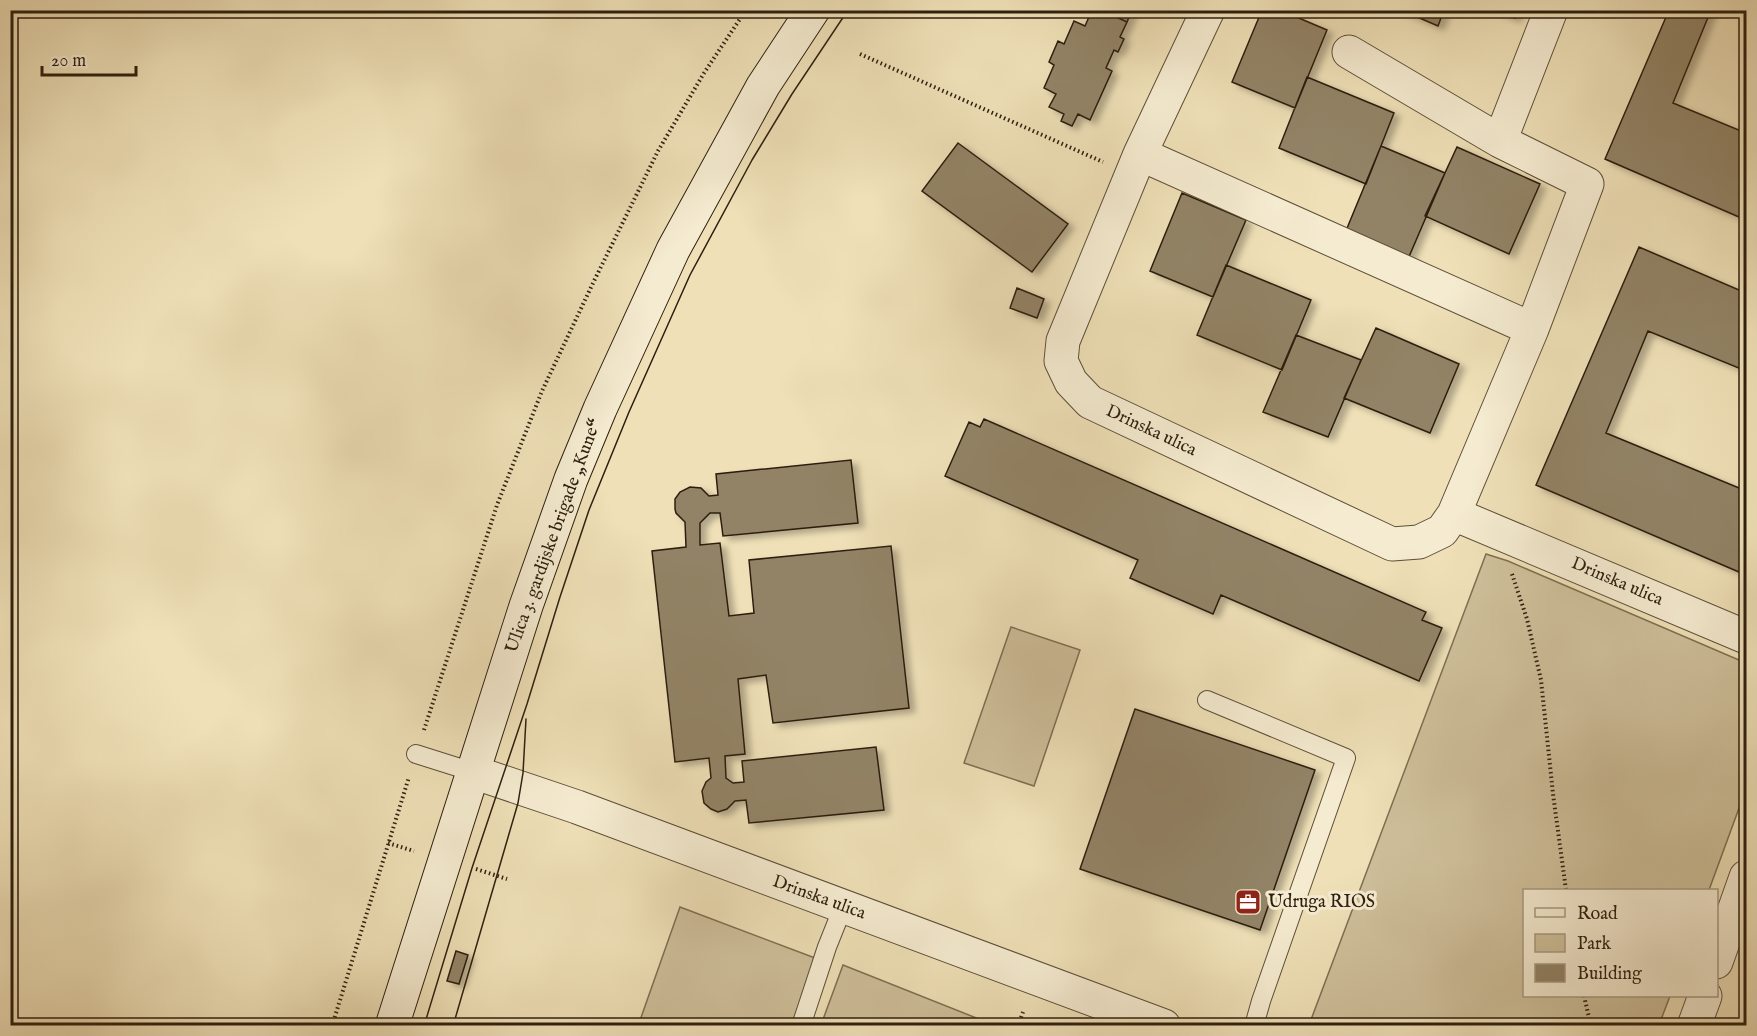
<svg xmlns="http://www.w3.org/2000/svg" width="1757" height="1036" viewBox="0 0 1757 1036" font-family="'IM FELL English',serif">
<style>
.green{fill:#cebf9a;stroke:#7e6f54;stroke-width:1.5}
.building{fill:#928366;stroke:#2d1f0f;stroke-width:1.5;filter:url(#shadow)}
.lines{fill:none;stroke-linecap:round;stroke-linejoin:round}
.lane-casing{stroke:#5e4f39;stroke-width:20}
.street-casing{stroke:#5e4f39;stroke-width:35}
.secondary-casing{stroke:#2d1f0f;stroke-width:35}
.path{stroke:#2d1f0f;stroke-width:4;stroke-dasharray:1.5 3;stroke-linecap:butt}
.lane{stroke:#f5ebd0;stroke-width:18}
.street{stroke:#f5ebd0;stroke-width:33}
.secondary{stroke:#f5ebd0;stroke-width:33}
.tram{stroke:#2d1f0f;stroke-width:1.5}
.labels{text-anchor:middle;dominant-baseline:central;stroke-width:6;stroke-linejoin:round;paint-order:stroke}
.street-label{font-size:18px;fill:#2d1f0f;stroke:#f5ebd0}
.poi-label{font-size:18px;fill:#2d1f0f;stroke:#f5ebd0;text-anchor:start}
</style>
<defs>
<filter id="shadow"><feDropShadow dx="6" dy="4" stdDeviation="3" flood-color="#0004"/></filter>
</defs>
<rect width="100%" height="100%" fill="#efe0b7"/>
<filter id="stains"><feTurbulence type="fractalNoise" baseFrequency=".00333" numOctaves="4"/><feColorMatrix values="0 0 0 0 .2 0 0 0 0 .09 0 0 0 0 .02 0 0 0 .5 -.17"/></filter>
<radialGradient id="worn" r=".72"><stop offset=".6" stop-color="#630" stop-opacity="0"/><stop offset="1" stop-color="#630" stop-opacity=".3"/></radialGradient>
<path class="green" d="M 1486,554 L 1508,561 L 1746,663 L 1746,789 L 1709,890 L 1524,890 L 1524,996 L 1670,996 L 1659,1025 L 1309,1025 Z
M 1011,627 L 1080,650 L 1034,786 L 964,763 Z
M 680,907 L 823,961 L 798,1025 L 638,1026 Z
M 843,965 L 994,1025 L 821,1025 Z"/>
<path class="building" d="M 1092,10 L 1101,10 L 1127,22 L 1120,37 L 1124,39 L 1118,52 L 1114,50 L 1106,68 L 1112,71 L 1090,120 L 1078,114 L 1072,126 L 1061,121 L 1064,114 L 1049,107 L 1056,94 L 1044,88 L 1054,65 L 1049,62 L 1058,41 L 1064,44 L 1074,21 L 1085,26 Z
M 1101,10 L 1132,10 L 1127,22 Z
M 1262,10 L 1280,10 L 1327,30 L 1295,108 L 1232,82 Z
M 1401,10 L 1444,10 L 1438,26 Z
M 1495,10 L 1518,10 L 1515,18 Z
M 1669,10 L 1711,10 L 1673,103 L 1746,133 L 1746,220 L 1605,159 Z
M 1307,77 L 1394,113 L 1366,184 L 1279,148 Z
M 958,143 L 1068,224 L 1032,272 L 922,191 Z
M 1381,146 L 1445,173 L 1408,259 L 1345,233 Z
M 1457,147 L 1540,184 L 1509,254 L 1425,216 Z
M 1182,193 L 1246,220 L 1213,297 L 1150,271 Z
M 1639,247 L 1746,293 L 1746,371 L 1648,331 L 1606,433 L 1739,488 L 1746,470 L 1746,575 L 1536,485 Z
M 1226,265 L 1311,300 L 1282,370 L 1197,335 Z
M 1017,288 L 1044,299 L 1037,318 L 1010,308 Z
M 1376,328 L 1459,364 L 1430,433 L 1344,398 Z
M 1296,335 L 1361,360 L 1328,437 L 1263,412 Z
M 984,419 L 1426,612 L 1422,620 L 1442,628 L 1419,681 L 1221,595 L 1213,614 L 1130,578 L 1138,560 L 945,476 L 969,422 L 980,427 Z
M 851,460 L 858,523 L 723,536 L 720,513 L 710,513 L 700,523 L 700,545 L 720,543 L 729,616 L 754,613 L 749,560 L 891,546 L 909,708 L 773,723 L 766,675 L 738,679 L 745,754 L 725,756 L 726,778 L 733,783 L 744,782 L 742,761 L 876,747 L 884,810 L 749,823 L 746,800 L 735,801 L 727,809 L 718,812 L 711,809 L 704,803 L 702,791 L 706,782 L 711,778 L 709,758 L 675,762 L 652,551 L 686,547 L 685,522 L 676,513 L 675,509 L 675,499 L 680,492 L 690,487 L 701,488 L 709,496 L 718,495 L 716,474 Z
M 1135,709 L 1315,770 L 1260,930 L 1080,869 Z
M 456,951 L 468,955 L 459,984 L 447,981 Z"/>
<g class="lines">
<g class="lane-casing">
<path id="lane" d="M 1207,700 L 1346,758 L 1261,1001 L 1254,1026
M 416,754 L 473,772
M 801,1026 L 827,947 L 843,907"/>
</g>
<g class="street-casing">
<path id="street" d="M 1208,10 L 1140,154 L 1063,341 L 1061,361 L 1071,382 L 1090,402 L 1392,544 L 1419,542 L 1442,531 L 1454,514 L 1532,329 L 1587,184 L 1500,141 L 1551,10
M 1349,52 L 1500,141
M 1140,154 L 1532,329
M 1454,514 L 1746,637
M 473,772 L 577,807 L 1164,1026
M 1716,962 L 1746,877
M 1694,1026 L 1705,996"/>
</g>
<g class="secondary-casing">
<path id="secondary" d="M 392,1026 L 526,606 L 571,479 L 600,409 L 673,250 L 763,86 L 813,10"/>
</g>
<path class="path" d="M 860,54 L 1103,162
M 1512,574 L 1527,619 L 1541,680 L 1553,794 L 1566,890
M 424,730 L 497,505 L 542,391 L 594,281 L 658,151 L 704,73 L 746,10
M 388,843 L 414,851
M 476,869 L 507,879
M 1584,996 L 1591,1026
M 332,1026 L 409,777
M 1018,1026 L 1023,1012"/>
<use href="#lane" class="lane"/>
<use href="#street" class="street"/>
<use href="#secondary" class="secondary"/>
<path class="tram" d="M 424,1026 L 472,868 L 527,704 L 560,597 L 589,510 L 629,412 L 690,275 L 752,160 L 792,94 L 848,10
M 453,1026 L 518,803 L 523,773 L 526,719"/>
</g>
<defs>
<g id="office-square" transform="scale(1.35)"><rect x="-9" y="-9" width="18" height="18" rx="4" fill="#8f2418" stroke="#f5ebd0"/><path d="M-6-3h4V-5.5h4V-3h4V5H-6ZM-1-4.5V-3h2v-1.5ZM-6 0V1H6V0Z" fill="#fff"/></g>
</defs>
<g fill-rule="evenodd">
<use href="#office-square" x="1248" y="902"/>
</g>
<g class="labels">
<g class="street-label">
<text transform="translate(1151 431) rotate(25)">Drinska ulica</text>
<text transform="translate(554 536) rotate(-70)">Ulica 3. gardijske brigade „Kune“</text>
<text transform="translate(1617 582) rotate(23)">Drinska ulica</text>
<text transform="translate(819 898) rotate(20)">Drinska ulica</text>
</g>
<g class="poi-label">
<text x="1268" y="902">Udruga RIOS</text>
</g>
</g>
<rect width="1757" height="1036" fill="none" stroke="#efe0b7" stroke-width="36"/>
<rect x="12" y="12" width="1733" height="1012" fill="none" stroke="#2d1f0f" stroke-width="3"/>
<rect x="18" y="18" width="1721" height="1000" fill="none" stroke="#2d1f0f" stroke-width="1.5"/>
<rect x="1523" y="889" width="195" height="108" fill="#f5ebd0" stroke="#a59983" stroke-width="1.5"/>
<rect x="1535" y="908" width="30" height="9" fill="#f5ebd0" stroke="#a59983" stroke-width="1.5"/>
<text x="1577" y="919" font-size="18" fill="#2d1f0f">Road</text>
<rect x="1535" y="934" width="30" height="18" fill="#cebf9a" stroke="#a59983" stroke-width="1.5"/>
<text x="1577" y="949" font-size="18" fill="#2d1f0f">Park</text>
<rect x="1535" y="964" width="30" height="18" fill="#928366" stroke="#a59983" stroke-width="1.5"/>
<text x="1577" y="979" font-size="18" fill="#2d1f0f">Building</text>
<path d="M42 66v9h94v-9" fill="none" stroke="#2d1f0f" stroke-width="3"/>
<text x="51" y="66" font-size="18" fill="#2d1f0f" stroke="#f5ebd0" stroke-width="4.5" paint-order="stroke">20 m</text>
<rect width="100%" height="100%" filter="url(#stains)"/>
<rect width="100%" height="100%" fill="url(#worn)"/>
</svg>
